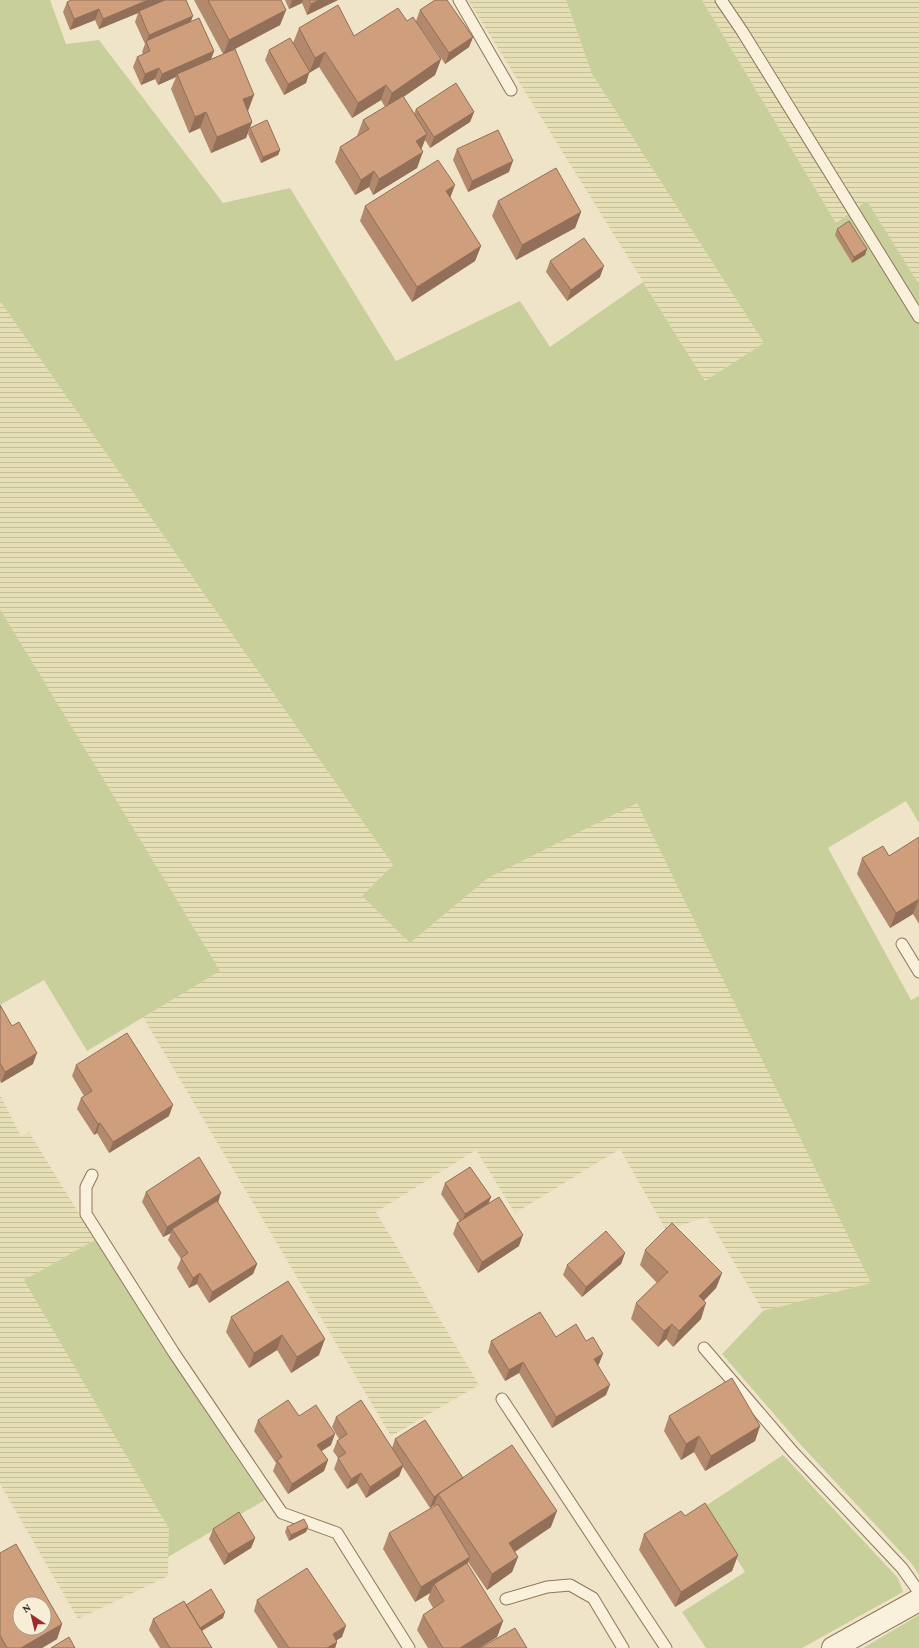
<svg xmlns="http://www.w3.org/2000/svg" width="919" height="1648" viewBox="0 0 919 1648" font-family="'Crimson Pro',serif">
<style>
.farmland{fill:url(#farmland-rules)}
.grass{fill:#c9cf9b}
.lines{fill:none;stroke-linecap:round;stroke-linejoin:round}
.service-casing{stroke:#8d765c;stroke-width:13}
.minor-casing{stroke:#8d765c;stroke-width:24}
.service{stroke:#faf1dc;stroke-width:11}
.minor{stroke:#faf1dc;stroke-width:22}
.wall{fill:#b2896c}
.shaded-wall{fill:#916f58}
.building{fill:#cf9f7d;stroke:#916f58;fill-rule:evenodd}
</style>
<defs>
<pattern id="farmland-rules" width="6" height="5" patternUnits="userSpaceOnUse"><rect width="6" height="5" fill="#e6deb5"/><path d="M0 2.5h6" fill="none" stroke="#c6bf9b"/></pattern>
</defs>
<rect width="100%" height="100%" fill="#f0e4c8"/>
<path class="farmland" d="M 468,0 L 566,0 L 592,74 L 764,343 L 705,381 Z
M 702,0 L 919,0 L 919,284 L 867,201 L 836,223 Z
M 0,301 L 393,865 L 362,896 L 410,943 L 488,878 L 637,802 L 872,1283 L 763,1311 L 707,1217 L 666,1230 L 620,1149 L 515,1213 L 476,1150 L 376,1212 L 479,1385 L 391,1436 L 143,1017 L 219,971 L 0,609 Z
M 0,1095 L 21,1136 L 29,1132 L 95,1240 L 25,1280 L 169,1529 L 168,1576 L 78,1619 L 0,1484 Z"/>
<path class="grass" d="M 0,0 L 50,0 L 66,44 L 99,40 L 223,203 L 290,188 L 396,361 L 520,301 L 550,347 L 643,282 L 705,381 L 764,343 L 592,74 L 566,0 L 702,0 L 836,223 L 867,201 L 919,284 L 919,823 L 906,801 L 828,848 L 911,1000 L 919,996 L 919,1575 L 912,1564 L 799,1443 L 722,1354 L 763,1311 L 871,1283 L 637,803 L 488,878 L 410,943 L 362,896 L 393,865 L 0,301 Z
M 0,609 L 220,971 L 87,1051 L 44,980 L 0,1005 Z
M 95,1240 L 166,1352 L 265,1500 L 168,1557 L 169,1529 L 24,1280 Z
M 783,1455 L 898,1578 L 903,1592 L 802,1648 L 706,1648 L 682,1612 L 745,1572 L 704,1507 Z
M 919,1615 L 919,1648 L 863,1648 Z"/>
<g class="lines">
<g class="service-casing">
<path id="service" d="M 459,0 L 511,90
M 721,0 L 742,31 L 919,317
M 902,944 L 919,972
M 92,1175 L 86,1187 L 86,1214 L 174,1353 L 282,1513 L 337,1533 L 409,1648
M 704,1348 L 793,1452 L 902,1568 L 919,1592
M 502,1399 L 666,1648
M 506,1599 L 547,1587 L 570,1585 L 593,1598 L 623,1648"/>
</g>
<g class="minor-casing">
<path id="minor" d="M 833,1648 L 919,1600"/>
</g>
<use href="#service" class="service"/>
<use href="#minor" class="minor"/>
</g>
<path class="wall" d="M 186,0 L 191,21 L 214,51 L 211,59 L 223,54 L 194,0 L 281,0 L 286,10 L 280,25 L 235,49 L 248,111 L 247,111 L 252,122 L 246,138 L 211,153 L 200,128 L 189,133 L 171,89 L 176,77 L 158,85 L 155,79 L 141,85 L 133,67 L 137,57 L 143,54 L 142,52 L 145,44 L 135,22 L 138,13 L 99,29 L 95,20 L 70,30 L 63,12 L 67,2 Z
M 285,0 L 338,0 L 307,15 L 302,3 L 289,9 Z
M 420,10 L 473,37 L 469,47 L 445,64 L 418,24 L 441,59 L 435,75 L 403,97 L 414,114 L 416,109 L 474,112 L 470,122 L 430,148 L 425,140 L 421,150 L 417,168 L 373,195 L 369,187 L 355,195 L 335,162 L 340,147 L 357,136 L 363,120 L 385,107 L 381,100 L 352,118 L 319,67 L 309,73 L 306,83 L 284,95 L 265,60 L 269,50 L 293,43 L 299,28 L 354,36 L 407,21 L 416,21 Z
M 250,128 L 280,150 L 278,155 L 261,163 L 248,134 Z
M 457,149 L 509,172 L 468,192 L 453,160 Z
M 450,198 L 481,246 L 475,261 L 412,302 L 360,221 L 365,206 Z
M 498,201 L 581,212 L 575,228 L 516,260 L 492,216 Z
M 837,229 L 867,249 L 865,255 L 852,263 L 835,235 Z
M 550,261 L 600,277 L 567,301 L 546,272 Z
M 919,838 L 919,924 L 913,914 L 890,928 L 857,874 L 862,858 L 889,856 Z
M 0,1005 L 33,1064 L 1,1083 L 0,1081 Z
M 76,1065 L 169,1116 L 109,1153 L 97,1133 L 94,1135 L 77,1109 L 81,1098 L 84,1096 L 72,1076 Z
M 445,1183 L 491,1197 L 488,1204 L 519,1246 L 478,1273 L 453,1234 L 457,1223 L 460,1222 L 441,1194 Z
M 146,1192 L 218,1202 L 257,1264 L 253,1274 L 209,1303 L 197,1284 L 189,1288 L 177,1268 L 181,1259 L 168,1240 L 171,1233 L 163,1237 L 142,1202 Z
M 645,1250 L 722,1273 L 716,1288 L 704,1301 L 701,1319 L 673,1347 L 666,1339 L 658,1347 L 631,1319 L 636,1303 L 657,1283 L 640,1265 Z
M 625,1253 L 621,1264 L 582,1297 L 563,1275 L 567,1265 Z
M 288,1281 L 319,1355 L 291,1373 L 277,1350 L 249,1368 L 226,1332 L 231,1317 Z
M 556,1337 L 599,1364 L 598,1365 L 606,1395 L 552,1428 L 519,1373 L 505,1381 L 488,1352 L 491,1341 Z
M 299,1416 L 331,1445 L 321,1451 L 328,1460 L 324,1471 L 288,1494 L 273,1471 L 276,1463 L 254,1431 L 258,1420 Z
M 669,1416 L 760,1426 L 755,1441 L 705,1471 L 694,1452 L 681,1460 L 664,1431 Z
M 336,1417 L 392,1448 L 395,1439 L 463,1478 L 551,1527 L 515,1552 L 518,1557 L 512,1572 L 487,1590 L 468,1562 L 467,1564 L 503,1621 L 497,1637 L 479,1648 L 428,1648 L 417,1630 L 423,1615 L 433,1608 L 428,1599 L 430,1593 L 415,1602 L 383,1549 L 389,1533 L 434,1507 L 434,1505 L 430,1508 L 403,1467 L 399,1476 L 366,1498 L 357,1483 L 347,1489 L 334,1469 L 338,1458 L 333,1451 L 337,1441 L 339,1439 L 332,1427 Z
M 685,1516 L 738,1555 L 732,1571 L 675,1607 L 639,1550 L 644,1534 Z
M 287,1527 L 308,1527 L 306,1532 L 289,1541 L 285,1532 Z
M 213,1529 L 255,1538 L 251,1548 L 224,1565 L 209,1539 Z
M 0,1553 L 62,1624 L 57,1639 L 42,1648 L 0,1648 Z
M 257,1600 L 342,1637 L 336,1640 L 337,1642 L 335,1648 L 278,1648 L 254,1611 Z
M 186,1605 L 223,1618 L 202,1631 L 212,1648 L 160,1648 L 149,1630 L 153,1619 Z"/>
<path class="shaded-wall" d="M 148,0 L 170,0 L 139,11 L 138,13 L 99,29 L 103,19 Z
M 292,0 L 303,0 L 302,3 L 289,9 Z
M 319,0 L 338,0 L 307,15 L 311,4 Z
M 99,9 L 95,20 L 70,30 L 74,19 Z
M 286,10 L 280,25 L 223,55 L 229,40 Z
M 193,16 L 189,27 L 146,43 L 149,35 Z
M 473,37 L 469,47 L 445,64 L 449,53 Z
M 214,51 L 210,62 L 177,74 L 176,77 L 158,85 L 162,74 Z
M 325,52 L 319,67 L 309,73 L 306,83 L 284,95 L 288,84 L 309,73 L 315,58 Z
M 441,59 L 435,75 L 386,109 L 392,93 Z
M 159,68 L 155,79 L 141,85 L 145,74 Z
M 386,85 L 381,100 L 352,118 L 358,103 Z
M 254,95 L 248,111 L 237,115 L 243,99 Z
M 206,112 L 200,128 L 189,133 L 195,117 Z
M 474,112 L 470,122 L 430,148 L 434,137 Z
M 252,122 L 246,138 L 211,153 L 217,137 Z
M 427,134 L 421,150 L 416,141 Z
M 280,150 L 278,155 L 261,163 L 263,157 Z
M 423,152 L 417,168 L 373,195 L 379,179 Z
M 513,161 L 509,172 L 468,192 L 472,181 Z
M 374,171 L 369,187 L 355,195 L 361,180 Z
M 455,185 L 449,201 L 446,191 Z
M 581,212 L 575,228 L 516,260 L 522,245 Z
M 481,246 L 475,261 L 412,302 L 417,287 Z
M 867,249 L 865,255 L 852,263 L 854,257 Z
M 604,266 L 600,277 L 567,301 L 571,290 Z
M 919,899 L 913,914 L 890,928 L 896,913 Z
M 37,1053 L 33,1064 L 1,1083 L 5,1072 Z
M 173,1105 L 169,1116 L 109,1153 L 113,1142 Z
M 100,1123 L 97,1133 L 94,1135 L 98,1124 Z
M 221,1193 L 218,1203 L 172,1229 L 171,1233 L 163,1237 L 167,1227 Z
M 491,1197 L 487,1207 L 461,1224 L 465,1214 Z
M 523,1235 L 519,1246 L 478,1273 L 482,1262 Z
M 625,1253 L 621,1264 L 582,1297 L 586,1287 Z
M 257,1264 L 253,1274 L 209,1303 L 212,1292 Z
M 200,1273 L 197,1284 L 189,1288 L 193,1278 Z
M 722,1273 L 716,1288 L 693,1311 L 699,1296 Z
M 706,1303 L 701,1319 L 673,1347 L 679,1331 Z
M 672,1324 L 666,1339 L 658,1347 L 664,1331 Z
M 282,1335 L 277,1350 L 249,1368 L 254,1353 Z
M 325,1339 L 319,1355 L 291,1373 L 297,1357 Z
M 603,1354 L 599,1364 L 591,1369 L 594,1359 Z
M 523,1362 L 519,1373 L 505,1381 L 509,1370 Z
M 610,1385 L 606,1395 L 552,1428 L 556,1417 Z
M 760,1426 L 755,1441 L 705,1471 L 711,1456 Z
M 335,1434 L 331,1445 L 314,1456 L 317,1445 Z
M 699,1436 L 694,1452 L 681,1460 L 686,1444 Z
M 328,1460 L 324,1471 L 288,1494 L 292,1484 Z
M 403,1465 L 399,1476 L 366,1498 L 370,1487 Z
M 361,1473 L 357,1483 L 347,1489 L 351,1479 Z
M 438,1495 L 434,1505 L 430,1508 L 434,1497 Z
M 557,1511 L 551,1527 L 503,1559 L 509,1543 Z
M 308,1527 L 306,1532 L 289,1541 L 291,1535 Z
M 255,1538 L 251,1548 L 224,1565 L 228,1554 Z
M 738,1555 L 732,1571 L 675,1607 L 681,1592 Z
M 470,1557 L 464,1572 L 434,1584 L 430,1593 L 415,1602 L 421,1587 Z
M 518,1557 L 512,1572 L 487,1590 L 492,1574 Z
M 225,1612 L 223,1618 L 197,1633 L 199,1628 Z
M 503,1621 L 497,1637 L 479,1648 L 460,1648 Z
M 62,1624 L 57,1639 L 42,1648 L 21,1648 Z
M 346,1626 L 342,1637 L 329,1645 L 333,1634 Z
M 337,1642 L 335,1648 L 327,1648 Z"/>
<path class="building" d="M 71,0 L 148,0 L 103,19 L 99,9 L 74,19 L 67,2 Z
M 165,0 L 186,0 L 193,16 L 149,35 L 139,11 Z
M 208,0 L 281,0 L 286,10 L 229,40 Z
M 309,0 L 319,0 L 311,4 Z
M 435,0 L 447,0 L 473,37 L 449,53 L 420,10 Z
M 338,5 L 354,36 L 398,8 L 407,21 L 413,17 L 441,59 L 392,93 L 386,85 L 358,103 L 325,52 L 315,58 L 299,28 Z
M 199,18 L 214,51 L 162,74 L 159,68 L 145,74 L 137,57 L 150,51 L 146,41 Z
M 290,38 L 310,72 L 288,84 L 269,50 Z
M 235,49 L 254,95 L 243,99 L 252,122 L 217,137 L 206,112 L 195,117 L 177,74 Z
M 456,83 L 474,112 L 434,137 L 416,109 Z
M 403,96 L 427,134 L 416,141 L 423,152 L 379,179 L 374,171 L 361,180 L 340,147 L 369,129 L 363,120 Z
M 267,120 L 280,150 L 263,157 L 250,128 Z
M 498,130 L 513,161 L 472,181 L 457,149 Z
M 438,160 L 455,185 L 446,191 L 481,246 L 417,287 L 365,206 Z
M 556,168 L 581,212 L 522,245 L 498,201 Z
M 849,221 L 867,249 L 854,257 L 837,229 Z
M 584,238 L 604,266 L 571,290 L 550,261 Z
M 919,837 L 919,899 L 896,913 L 862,858 L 883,846 L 889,856 Z
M 0,1005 L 12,1026 L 19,1022 L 37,1053 L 5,1072 L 0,1063 Z
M 127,1033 L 173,1105 L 113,1142 L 100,1123 L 98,1124 L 81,1098 L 92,1091 L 76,1065 Z
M 199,1157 L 221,1193 L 167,1227 L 146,1192 Z
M 470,1167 L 491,1197 L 465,1214 L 445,1183 Z
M 499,1197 L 523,1235 L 482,1262 L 457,1223 Z
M 217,1201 L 257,1264 L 212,1292 L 200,1273 L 193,1278 L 181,1258 L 188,1253 L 172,1229 Z
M 672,1223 L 722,1273 L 699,1296 L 706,1303 L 679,1331 L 672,1324 L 664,1331 L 636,1303 L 668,1272 L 645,1250 Z
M 606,1231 L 625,1253 L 586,1287 L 567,1265 Z
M 288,1281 L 325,1339 L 297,1357 L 282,1335 L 254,1353 L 231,1317 Z
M 540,1312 L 556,1337 L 576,1324 L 586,1341 L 593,1337 L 603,1354 L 594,1359 L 610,1385 L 556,1417 L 523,1362 L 509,1370 L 491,1341 Z
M 732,1378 L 760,1426 L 711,1456 L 699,1436 L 686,1444 L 669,1416 Z
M 288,1400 L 299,1416 L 316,1405 L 335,1434 L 317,1445 L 328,1460 L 292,1484 L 277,1460 L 282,1457 L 258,1420 Z
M 361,1400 L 403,1465 L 370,1487 L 361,1473 L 351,1479 L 338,1458 L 346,1453 L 337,1441 L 347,1434 L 336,1417 Z
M 425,1420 L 463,1478 L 434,1497 L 395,1439 Z
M 512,1445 L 557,1511 L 509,1543 L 518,1557 L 492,1574 L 438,1494 Z
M 705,1503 L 738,1555 L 681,1592 L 644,1534 L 681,1511 L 685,1516 Z
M 438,1504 L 470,1557 L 421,1587 L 389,1533 Z
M 239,1512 L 255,1538 L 228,1554 L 213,1529 Z
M 304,1519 L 308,1527 L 291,1535 L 287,1527 Z
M 16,1544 L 62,1624 L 21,1648 L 7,1648 L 0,1635 L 0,1553 ZM 20,1604 L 44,1604 L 44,1628 L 20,1628 Z
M 467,1563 L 503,1621 L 460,1648 L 443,1648 L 423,1615 L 444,1601 L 434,1584 Z
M 307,1568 L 346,1626 L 333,1634 L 337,1642 L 327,1648 L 289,1648 L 257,1600 Z
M 211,1589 L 225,1612 L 200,1628 L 186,1605 Z
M 184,1601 L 212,1648 L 170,1648 L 153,1619 Z
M 515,1628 L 527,1648 L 480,1648 Z
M 69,1637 L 75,1648 L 51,1648 Z"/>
<g transform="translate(32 1616) rotate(325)"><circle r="19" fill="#f7eed8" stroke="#ada18e"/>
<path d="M0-3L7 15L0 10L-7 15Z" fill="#9e2a2b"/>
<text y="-6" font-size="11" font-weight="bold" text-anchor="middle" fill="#3d2e20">N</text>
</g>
</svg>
